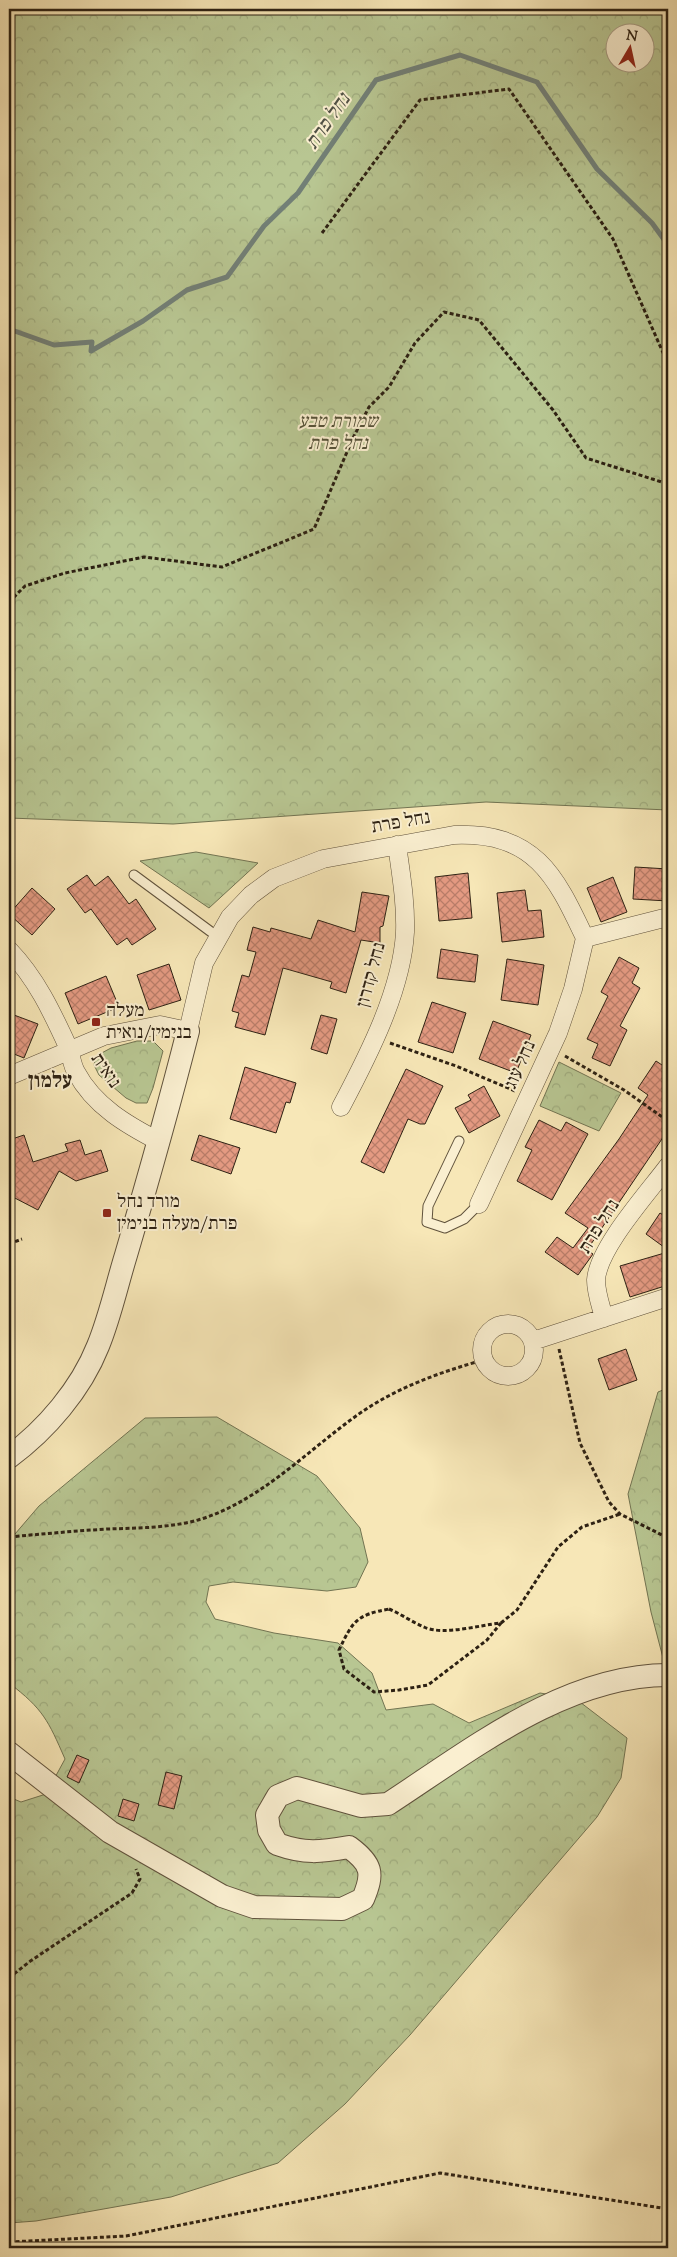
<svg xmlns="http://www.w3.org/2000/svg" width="677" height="2257" viewBox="0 0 677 2257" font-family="'Sorts Mill Goudy','Frank Ruhl Libre',serif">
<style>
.forest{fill:url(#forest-crowns);stroke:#727452;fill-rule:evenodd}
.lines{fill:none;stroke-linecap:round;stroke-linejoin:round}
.stream{stroke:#727f76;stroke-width:5}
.building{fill:url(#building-cross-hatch);stroke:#2d2113}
.service-casing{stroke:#60523c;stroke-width:11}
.minor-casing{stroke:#60523c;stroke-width:19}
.tertiary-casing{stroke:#60523c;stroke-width:24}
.path{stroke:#2d2113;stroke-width:3;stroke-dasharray:4 2.5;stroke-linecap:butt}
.service{stroke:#faefd0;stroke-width:9}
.minor{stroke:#faefd0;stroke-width:18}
.tertiary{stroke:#faefd0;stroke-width:22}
.poi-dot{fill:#8f2418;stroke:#faefd0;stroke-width:2}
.labels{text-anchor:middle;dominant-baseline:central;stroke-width:4;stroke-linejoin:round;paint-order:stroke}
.park-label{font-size:19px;font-style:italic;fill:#575339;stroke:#faefd0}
.street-label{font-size:19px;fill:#2d2113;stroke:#faefd0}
.poi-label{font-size:19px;fill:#2d2113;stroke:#faefd0;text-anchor:start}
.water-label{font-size:20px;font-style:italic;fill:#505045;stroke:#faefd0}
.quarter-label{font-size:21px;font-weight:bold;fill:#2d2113;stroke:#faefd0}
</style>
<defs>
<pattern id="forest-crowns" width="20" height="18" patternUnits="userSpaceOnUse" patternTransform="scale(1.25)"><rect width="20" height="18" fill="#b8c692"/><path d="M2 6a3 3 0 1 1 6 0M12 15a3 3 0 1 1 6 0" fill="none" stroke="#9eaa7d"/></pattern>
<pattern id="building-cross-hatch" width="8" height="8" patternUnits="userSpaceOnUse" patternTransform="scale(1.25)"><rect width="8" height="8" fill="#e49a82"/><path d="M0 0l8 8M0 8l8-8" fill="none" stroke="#b97d69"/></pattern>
</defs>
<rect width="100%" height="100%" fill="#f7e7b7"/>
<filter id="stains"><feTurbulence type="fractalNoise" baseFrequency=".004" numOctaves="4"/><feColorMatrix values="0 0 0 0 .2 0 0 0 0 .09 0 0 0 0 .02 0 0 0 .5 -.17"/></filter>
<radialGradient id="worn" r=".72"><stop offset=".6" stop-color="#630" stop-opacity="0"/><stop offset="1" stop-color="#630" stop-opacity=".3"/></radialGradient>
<path class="forest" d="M 9,9 L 668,9 L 668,810 L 486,802 L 173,824 L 9,818 ZM 614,32 L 644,32 L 644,62 L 614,62 Z
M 196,852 L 258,863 L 209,908 L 140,861 Z
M 137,1041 L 153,1041 L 163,1051 L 153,1088 L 147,1103 L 136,1103 L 126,1098 L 99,1075 L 94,1065 L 96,1056 L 111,1048 Z
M 559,1062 L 621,1093 L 599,1131 L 540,1106 Z
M 668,1388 L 668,1677 L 651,1612 L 628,1494 L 658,1392 Z
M 217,1417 L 317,1476 L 360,1528 L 368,1562 L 356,1587 L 327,1591 L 233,1582 L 209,1586 L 206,1602 L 215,1619 L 274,1633 L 338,1643 L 372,1673 L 386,1710 L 433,1704 L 469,1723 L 540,1693 L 576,1699 L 627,1738 L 621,1778 L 597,1817 L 410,2035 L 345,2104 L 278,2163 L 171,2197 L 36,2221 L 9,2223 L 9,1797 L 21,1802 L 46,1794 L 65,1759 C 48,1720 43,1709 9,1683 L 9,1541 L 39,1506 L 145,1418 Z"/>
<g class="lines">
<path class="stream" d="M 9,329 L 54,345 L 92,342 L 91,351 L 143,321 L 187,290 L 227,277 L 264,226 L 298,193 L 376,80 L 460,55 L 537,82 L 597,169 L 652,223 L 668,245"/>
</g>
<path class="building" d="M 635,867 L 668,869 L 668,901 L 633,899 Z
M 468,873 L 472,918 L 439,921 L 435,877 Z
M 87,875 L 95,886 L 108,876 L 129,904 L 136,899 L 156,929 L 132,945 L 127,938 L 117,945 L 91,909 L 85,913 L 67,889 Z
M 613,877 L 627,912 L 601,922 L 587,888 Z
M 32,888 L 55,909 L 32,935 L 9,914 Z
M 525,890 L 528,911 L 541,910 L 544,937 L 502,942 L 497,893 Z
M 362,892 L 389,896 L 383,926 L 380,927 L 380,943 L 361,940 L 346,993 L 330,988 L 332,982 L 283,968 L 265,1035 L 235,1027 L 239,1013 L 232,1011 L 242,975 L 249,977 L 256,952 L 247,950 L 253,927 L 270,932 L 271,928 L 311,939 L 318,920 L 355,932 Z
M 441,949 L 478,955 L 475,982 L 437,978 Z
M 619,957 L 639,968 L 632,983 L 640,988 L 620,1026 L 627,1030 L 610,1066 L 592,1058 L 598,1044 L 587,1039 L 608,996 L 601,992 Z
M 507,959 L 544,965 L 538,1005 L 501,1000 Z
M 169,964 L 181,1000 L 149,1010 L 137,975 Z
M 106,976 L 119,1007 L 78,1024 L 65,993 Z
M 432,1002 L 466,1013 L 453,1053 L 418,1042 Z
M 14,1015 L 38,1024 L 24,1058 L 9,1052 L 9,1029 Z
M 321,1015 L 337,1019 L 327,1054 L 311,1049 Z
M 493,1021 L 531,1035 L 516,1073 L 479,1059 Z
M 656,1061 L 668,1069 L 668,1130 L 587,1250 L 593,1254 L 578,1275 L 545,1252 L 557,1237 L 573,1248 L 588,1228 L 565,1213 L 619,1139 L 648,1095 L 638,1088 Z
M 245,1067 L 296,1083 L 290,1103 L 286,1102 L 276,1133 L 230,1119 Z
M 406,1069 L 443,1086 L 425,1124 L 420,1124 L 408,1119 L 384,1173 L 361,1162 Z
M 484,1086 L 500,1116 L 469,1133 L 455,1108 L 471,1100 L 468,1095 Z
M 539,1120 L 561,1131 L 566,1122 L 588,1134 L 552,1200 L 517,1181 L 532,1150 L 525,1147 Z
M 24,1135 L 33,1162 L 68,1151 L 65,1144 L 80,1140 L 85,1155 L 101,1150 L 108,1171 L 76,1181 L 59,1171 L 38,1210 L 9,1195 L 9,1140 Z
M 199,1135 L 240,1148 L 231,1174 L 191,1160 Z
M 660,1213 L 668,1218 L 668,1250 L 646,1234 Z
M 668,1252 L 668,1285 L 630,1297 L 620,1266 Z
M 626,1349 L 637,1380 L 609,1390 L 598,1359 Z
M 77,1755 L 89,1760 L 79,1783 L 67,1777 Z
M 166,1772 L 182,1776 L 174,1809 L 158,1805 Z
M 123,1799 L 139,1804 L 134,1821 L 118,1816 Z"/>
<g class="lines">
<g class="service-casing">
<path id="service" d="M 134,875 L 218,937
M 459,1141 L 428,1206 L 427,1222 L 445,1228 L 464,1219 L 479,1204"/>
</g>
<g class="minor-casing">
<path id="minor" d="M 585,938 L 668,917
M 9,950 C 36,978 52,1012 68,1047 C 71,1055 72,1065 76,1072 C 94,1106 127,1125 160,1142
M 9,1076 L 104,1036 L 160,1025 L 188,1031 L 204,963 L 230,917 L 251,895 L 274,878 L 323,859 L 454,835 C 534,832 555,874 585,938
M 341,1107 C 368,1056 402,990 405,932 C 406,903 401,874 397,845
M 479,1204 L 558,1033 L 573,989 L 585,938
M 604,1318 C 601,1306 596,1293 596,1280 C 598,1248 648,1193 668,1166
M482 1350a26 26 0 1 1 52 0a26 26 0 1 1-52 0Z
M 533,1341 L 668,1297"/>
</g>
<g class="tertiary-casing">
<path id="tertiary" d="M 9,1457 C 46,1430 81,1389 98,1346 C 110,1317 117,1284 126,1255 C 148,1180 169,1106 188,1031
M 9,1753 L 110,1832 L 222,1896 L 254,1907 L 342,1909 L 363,1899 C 374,1873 372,1864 349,1847 C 320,1852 305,1854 277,1844 L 269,1830 L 267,1815 L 278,1796 L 297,1788 L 361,1806 L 388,1804 C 471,1750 565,1675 668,1675"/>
</g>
<path class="path" d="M 322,233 L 420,100 L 509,89 L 613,239 L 668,364
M 9,602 L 25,586 L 65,573 L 144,557 L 222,567 L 314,529 L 353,438 L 369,407 L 389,387 L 415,343 L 444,312 L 479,320 L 553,410 L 586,458 L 668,484
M 390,1043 L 456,1066 L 515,1091
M 565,1056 L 624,1090 L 668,1121
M 9,1244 L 22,1239
M 559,1349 L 580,1443 L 609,1502 L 620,1514 L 668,1538
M 9,1537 C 42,1534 74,1531 107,1529 C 137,1528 169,1528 198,1520 C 259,1502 306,1452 356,1416 C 395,1388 438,1373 483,1360
M 389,1609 C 401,1614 412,1622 424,1627 C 443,1636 480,1625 501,1623 L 487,1640 L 428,1685 L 399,1690 L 374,1692 L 344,1669 L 339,1650 C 353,1621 356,1615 389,1609 Z
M 501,1623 L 517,1610 L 558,1547 L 582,1527 L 620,1514
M 9,1978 L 29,1962 L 132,1893 L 140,1879 L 136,1869
M 9,2242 L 126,2236 L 440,2173 L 668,2209"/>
<use href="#service" class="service"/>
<use href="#minor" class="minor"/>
<use href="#tertiary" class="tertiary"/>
</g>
<g class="poi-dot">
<rect x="91" y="1017" width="10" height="10" rx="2.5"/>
<rect x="102" y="1208" width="10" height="10" rx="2.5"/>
</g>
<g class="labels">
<g class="park-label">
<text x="338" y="422">שמורת טבע<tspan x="338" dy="22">נחל פרת</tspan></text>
</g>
<g class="street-label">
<text transform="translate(401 823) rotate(-10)">נחל פרת</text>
<text transform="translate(372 975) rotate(-75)">נחל קדרון</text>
<text transform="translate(521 1065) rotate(-66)">נחל עוג</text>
<text transform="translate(105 1071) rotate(56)">נואית</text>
<text transform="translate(600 1227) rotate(-58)">נחל פרת</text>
</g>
<g class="poi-label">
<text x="106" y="1011">מעלה<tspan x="106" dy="22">בנימין/נואית</tspan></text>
<text x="117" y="1202">מורד נחל<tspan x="117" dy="22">פרת/מעלה בנימין</tspan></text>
</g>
<g class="water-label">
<text transform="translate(329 122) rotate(-55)">נחל פרת</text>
</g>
<g class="quarter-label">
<text x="50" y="1082">עלמון</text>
</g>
</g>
<rect width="677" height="2257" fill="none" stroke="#f7e7b7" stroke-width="30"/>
<rect x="10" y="10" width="657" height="2237" fill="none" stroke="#2d2113" stroke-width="2.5"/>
<rect x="15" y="15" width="647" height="2227" fill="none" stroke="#2d2113"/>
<g transform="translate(630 48) rotate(9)"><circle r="24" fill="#faefd0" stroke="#a89d84"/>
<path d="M0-4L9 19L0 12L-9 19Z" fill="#8f2418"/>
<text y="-8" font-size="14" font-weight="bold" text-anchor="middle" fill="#2d2113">N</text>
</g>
<rect width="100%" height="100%" filter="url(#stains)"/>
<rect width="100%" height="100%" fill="url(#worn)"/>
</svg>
